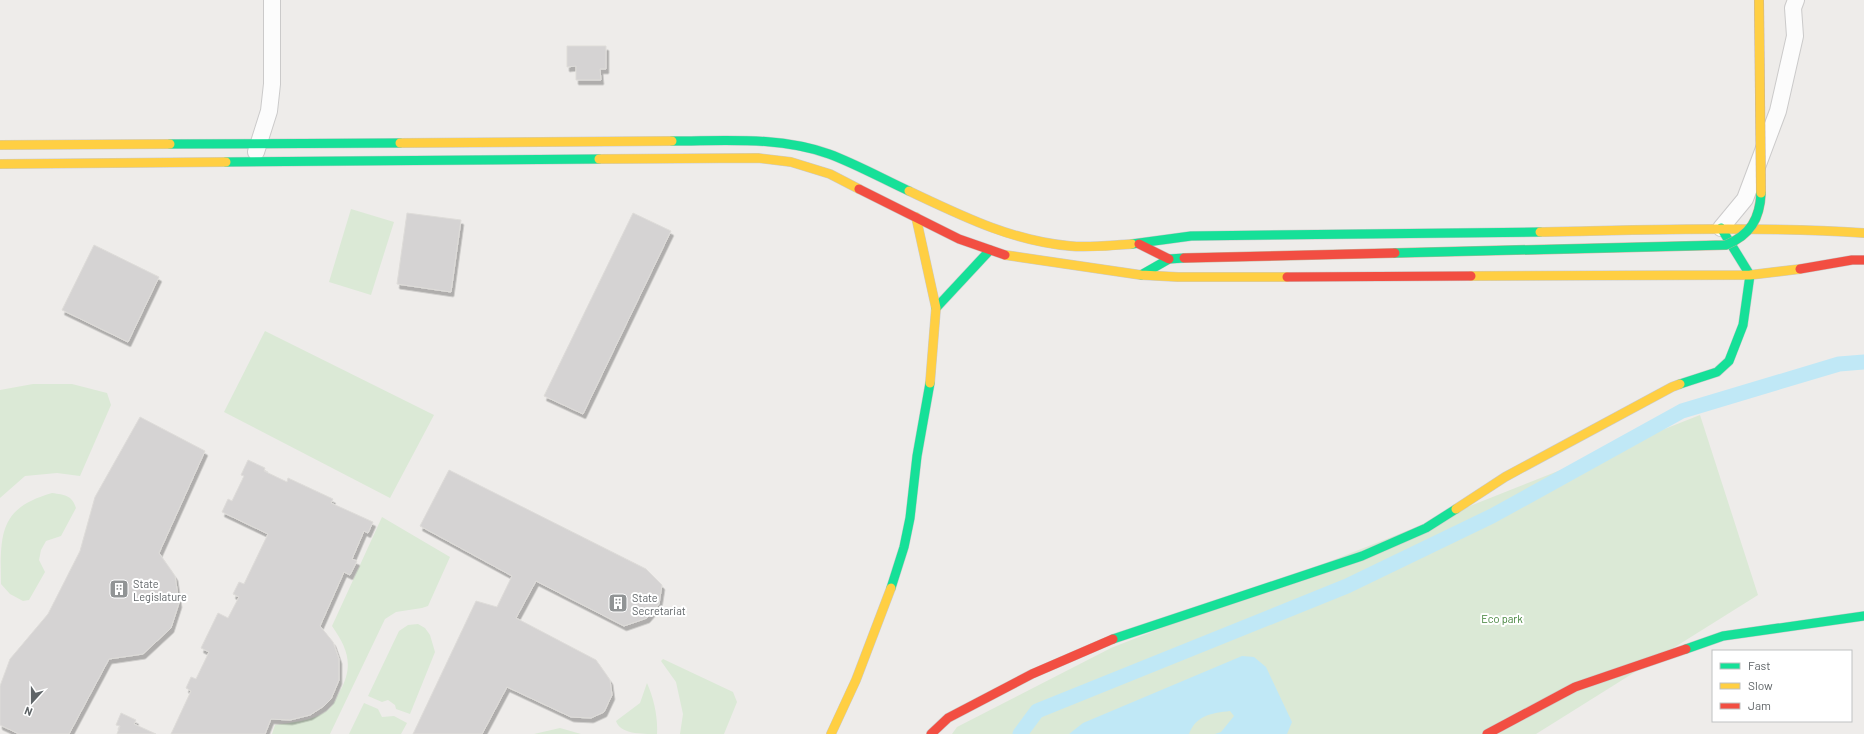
<svg xmlns="http://www.w3.org/2000/svg" width="1864" height="734" viewBox="0 0 1864 734" font-family="Barlow,sans-serif">
<style>
.green{fill:#dbe9d6}
.water{fill:#c0e8f6}
.lines{fill:none;stroke-linecap:round;stroke-linejoin:round}
.canal{stroke:#c0e8f6;stroke-width:15}
.building{fill:#d5d3d3;stroke:#dedcd9;filter:url(#shadow)}
.street-casing{stroke:#cbcaca;stroke-width:18}
.fast-casing{stroke:#cacaca;stroke-width:10}
.slow-casing{stroke:#cacaca;stroke-width:10}
.jam-casing{stroke:#cacaca;stroke-width:10}
.street{stroke:#fcfcfc;stroke-width:16}
.fast{stroke:#16e098;stroke-width:9}
.slow{stroke:#ffcf43;stroke-width:9}
.jam{stroke:#f24e42;stroke-width:9}
.fast-bridge-casing{stroke:#c5b098;stroke-width:10;stroke-linecap:butt}
.slow-bridge-casing{stroke:#c5b098;stroke-width:10;stroke-linecap:butt}
.jam-bridge-casing{stroke:#c5b098;stroke-width:10;stroke-linecap:butt}
.fast-bridge{stroke:#16e098;stroke-width:9}
.slow-bridge{stroke:#ffcf43;stroke-width:9}
.jam-bridge{stroke:#f24e42;stroke-width:9}
.labels{text-anchor:middle;dominant-baseline:central;stroke-width:4;stroke-linejoin:round;paint-order:stroke}
.poi-label{font-size:11px;fill:#5f6467;stroke:#fff;text-anchor:start}
.park-label{font-size:11px;fill:#42833a;stroke:#fff}
</style>
<defs>
<filter id="shadow"><feDropShadow dx="2.5" dy="4.5" stdDeviation="0" flood-color="#0004"/></filter>
</defs>
<rect width="100%" height="100%" fill="#eeecea"/>
<path class="green" d="M 351,209 L 394,222 L 371,295 L 329,282 Z
M 265,331 L 434,415 L 390,498 L 224,412 Z
M 33,384 L 72,384 L 107,393 L 111,405 L 80,476 L 57,473 L 25,476 L 0,498 L 0,390 Z
M 1700,415 L 1758,595 L 1536,734 L 952,734 L 957,727 L 1111,648 Z
M 52,493 C 65,495 72,495 76,508 L 61,536 L 46,541 L 41,550 L 39,560 L 45,572 L 29,600 L 23,601 L 10,594 L 1,584 C 0,532 0,508 52,493 Z
M 382,517 L 450,557 L 428,606 L 422,608 L 396,612 L 385,619 L 330,734 L 272,734 L 275,725 C 293,722 318,721 331,707 C 335,703 337,696 340,691 C 354,666 348,649 332,626 Z
M 418,624 L 425,628 L 430,635 L 435,652 L 410,714 L 396,709 L 395,705 L 388,700 L 382,702 L 368,696 L 399,631 L 408,625 Z
M 663,659 L 733,692 L 737,702 L 724,734 L 680,734 L 683,714 L 676,682 L 661,661 Z
M 647,683 C 654,699 658,717 657,734 C 641,734 620,734 616,721 L 640,703 Z
M 364,703 L 378,709 L 382,717 L 394,716 L 407,723 L 401,734 L 349,734 Z
M 560,728 L 581,734 L 534,734 Z"/>
<path class="water" d="M 1242,656 L 1254,657 L 1266,667 L 1292,722 L 1287,734 L 1215,734 L 1221,732 L 1234,716 L 1230,711 C 1212,713 1196,715 1189,734 L 1069,734 L 1083,723 Z"/>
<g class="lines">
<path class="canal" d="M 1020,734 L 1037,711 L 1347,586 L 1492,516 L 1682,411 L 1839,364 L 1864,362"/>
</g>
<path class="building" d="M 567,46 L 606,46 L 606,69 L 600,69 L 601,80 L 576,80 L 576,66 L 567,67 Z
M 407,213 L 461,220 L 451,292 L 397,284 Z
M 633,213 L 671,231 L 583,414 L 544,396 Z
M 94,245 L 159,277 L 128,342 L 62,310 Z
M 140,417 L 205,451 L 159,553 L 175,576 L 179,603 L 171,628 L 143,654 L 109,659 L 69,734 L 19,734 L 0,725 L 0,686 L 10,659 L 48,614 L 80,551 L 95,497 Z
M 248,460 L 265,468 L 264,471 L 287,482 L 288,478 L 333,499 L 331,503 L 373,522 L 368,533 L 364,531 L 352,559 L 357,561 L 350,575 L 344,572 L 320,626 L 333,642 L 339,659 L 339,680 L 331,699 L 324,706 L 310,715 L 290,720 L 271,719 L 265,734 L 171,734 L 191,691 L 186,688 L 191,677 L 196,679 L 209,652 L 201,648 L 218,613 L 228,618 L 239,597 L 233,594 L 239,582 L 244,584 L 268,534 L 222,512 L 228,499 L 232,501 L 244,476 L 241,475 Z
M 449,470 L 646,569 L 662,585 L 659,604 L 647,618 L 624,626 L 536,581 L 516,618 L 596,660 L 610,680 L 612,695 L 604,712 L 591,718 L 571,717 L 507,687 L 482,734 L 413,734 L 476,601 L 497,607 L 512,576 L 420,526 Z
M 121,713 L 136,720 L 134,724 L 156,734 L 117,734 L 120,726 L 116,725 Z"/>
<g class="lines">
<g class="street-casing">
<path id="street" d="M 256,152 L 269,111 L 272,84 L 272,0
M 1721,228 L 1745,199 L 1778,111 L 1795,36 L 1793,8 L 1796,0"/>
</g>
<g class="fast-casing">
<path id="fast" d="M 672,141 C 724,141 779,136 829,154 C 856,164 883,179 909,191
M 170,144 L 400,143
M 226,162 L 599,159
M 1132,244 L 1191,236 L 1540,232
M 1141,275 L 1169,259 L 1184,258
M 936,308 L 990,250
M 1680,384 L 1717,372 L 1729,361 L 1743,325 L 1750,275 L 1721,228
M 891,588 L 904,547 L 910,518 L 917,456 L 930,383
M 1113,639 L 1362,556 L 1426,528 L 1456,509
M 1686,649 L 1723,636 L 1864,616"/>
</g>
<g class="slow-casing">
<path id="slow" d="M 400,143 L 672,141
M 0,145 L 170,144
M 599,159 L 758,158 L 791,162 L 830,174 L 859,189
M 0,164 L 226,162
M 909,191 C 962,216 1012,241 1070,246 C 1090,248 1112,245 1132,244
M 916,217 L 936,308 L 930,383
M 1540,232 C 1648,230 1756,226 1864,233
M 1005,255 L 1141,275 L 1178,277 L 1287,277
M 1471,276 L 1750,275 L 1800,269
M 1456,509 L 1505,477 L 1672,387 L 1680,384
M 831,734 L 856,680 L 891,588"/>
</g>
<g class="jam-casing">
<path id="jam" d="M 859,189 L 959,239 L 1005,255
M 1139,244 L 1169,259
M 1800,269 L 1852,260 L 1864,260
M 1287,277 L 1471,276
M 931,734 L 948,718 L 1032,674 L 1113,639
M 1487,734 L 1575,687 L 1686,649"/>
</g>
<use href="#street" class="street"/>
<use href="#fast" class="fast"/>
<use href="#slow" class="slow"/>
<use href="#jam" class="jam"/>
<g class="fast-bridge-casing">
<path id="fast-bridge" d="M 1395,253 L 1726,245 C 1750,235 1760,219 1761,193"/>
</g>
<g class="slow-bridge-casing">
<path id="slow-bridge" d="M 1759,0 L 1761,193"/>
</g>
<g class="jam-bridge-casing">
<path id="jam-bridge" d="M 1184,258 L 1395,253"/>
</g>
<use href="#fast-bridge" class="fast-bridge"/>
<use href="#slow-bridge" class="slow-bridge"/>
<use href="#jam-bridge" class="jam-bridge"/>
</g>
<defs>
<g id="building-square" transform="scale(1)"><rect x="-9" y="-9" width="18" height="18" rx="4" fill="#919495" stroke="#fff"/><path d="M-4-6H4V6H1V3H-1V6H-4ZM-2.5-4.3h1.7v1.8h-1.7ZM.8-4.3h1.7v1.8H.8ZM-2.5-1h1.7V.8h-1.7ZM.8-1h1.7V.8H.8Z" fill="#fff"/></g>
</defs>
<g fill-rule="evenodd">
<use href="#building-square" x="119" y="589"/>
<use href="#building-square" x="618" y="603"/>
</g>
<g class="labels">
<g class="poi-label">
<text x="133" y="583">State<tspan x="133" dy="13">Legislature</tspan></text>
<text x="632" y="597">State<tspan x="632" dy="13">Secretariat</tspan></text>
</g>
<g class="park-label">
<text x="1502" y="618">Eco park</text>
</g>
</g>
<rect x="1712" y="650" width="140" height="72" fill="#ffffff" stroke="#bfc1c2"/>
<rect x="1720" y="663" width="20" height="6" fill="#16e098" stroke="#bfc1c2"/>
<text x="1748" y="670" font-size="12" fill="#5f6467">Fast</text>
<rect x="1720" y="683" width="20" height="6" fill="#ffcf43" stroke="#bfc1c2"/>
<text x="1748" y="690" font-size="12" fill="#5f6467">Slow</text>
<rect x="1720" y="703" width="20" height="6" fill="#f24e42" stroke="#bfc1c2"/>
<text x="1748" y="710" font-size="12" fill="#5f6467">Jam</text>
<g transform="translate(32 702) rotate(201)" stroke="#ffffff" stroke-width="3" paint-order="stroke">
<path d="M0-3L7 15L0 10L-7 15Z" fill="#5f6467"/>
<text y="-6" font-size="11" font-weight="bold" text-anchor="middle" fill="#5f6467">N</text>
</g>
</svg>
